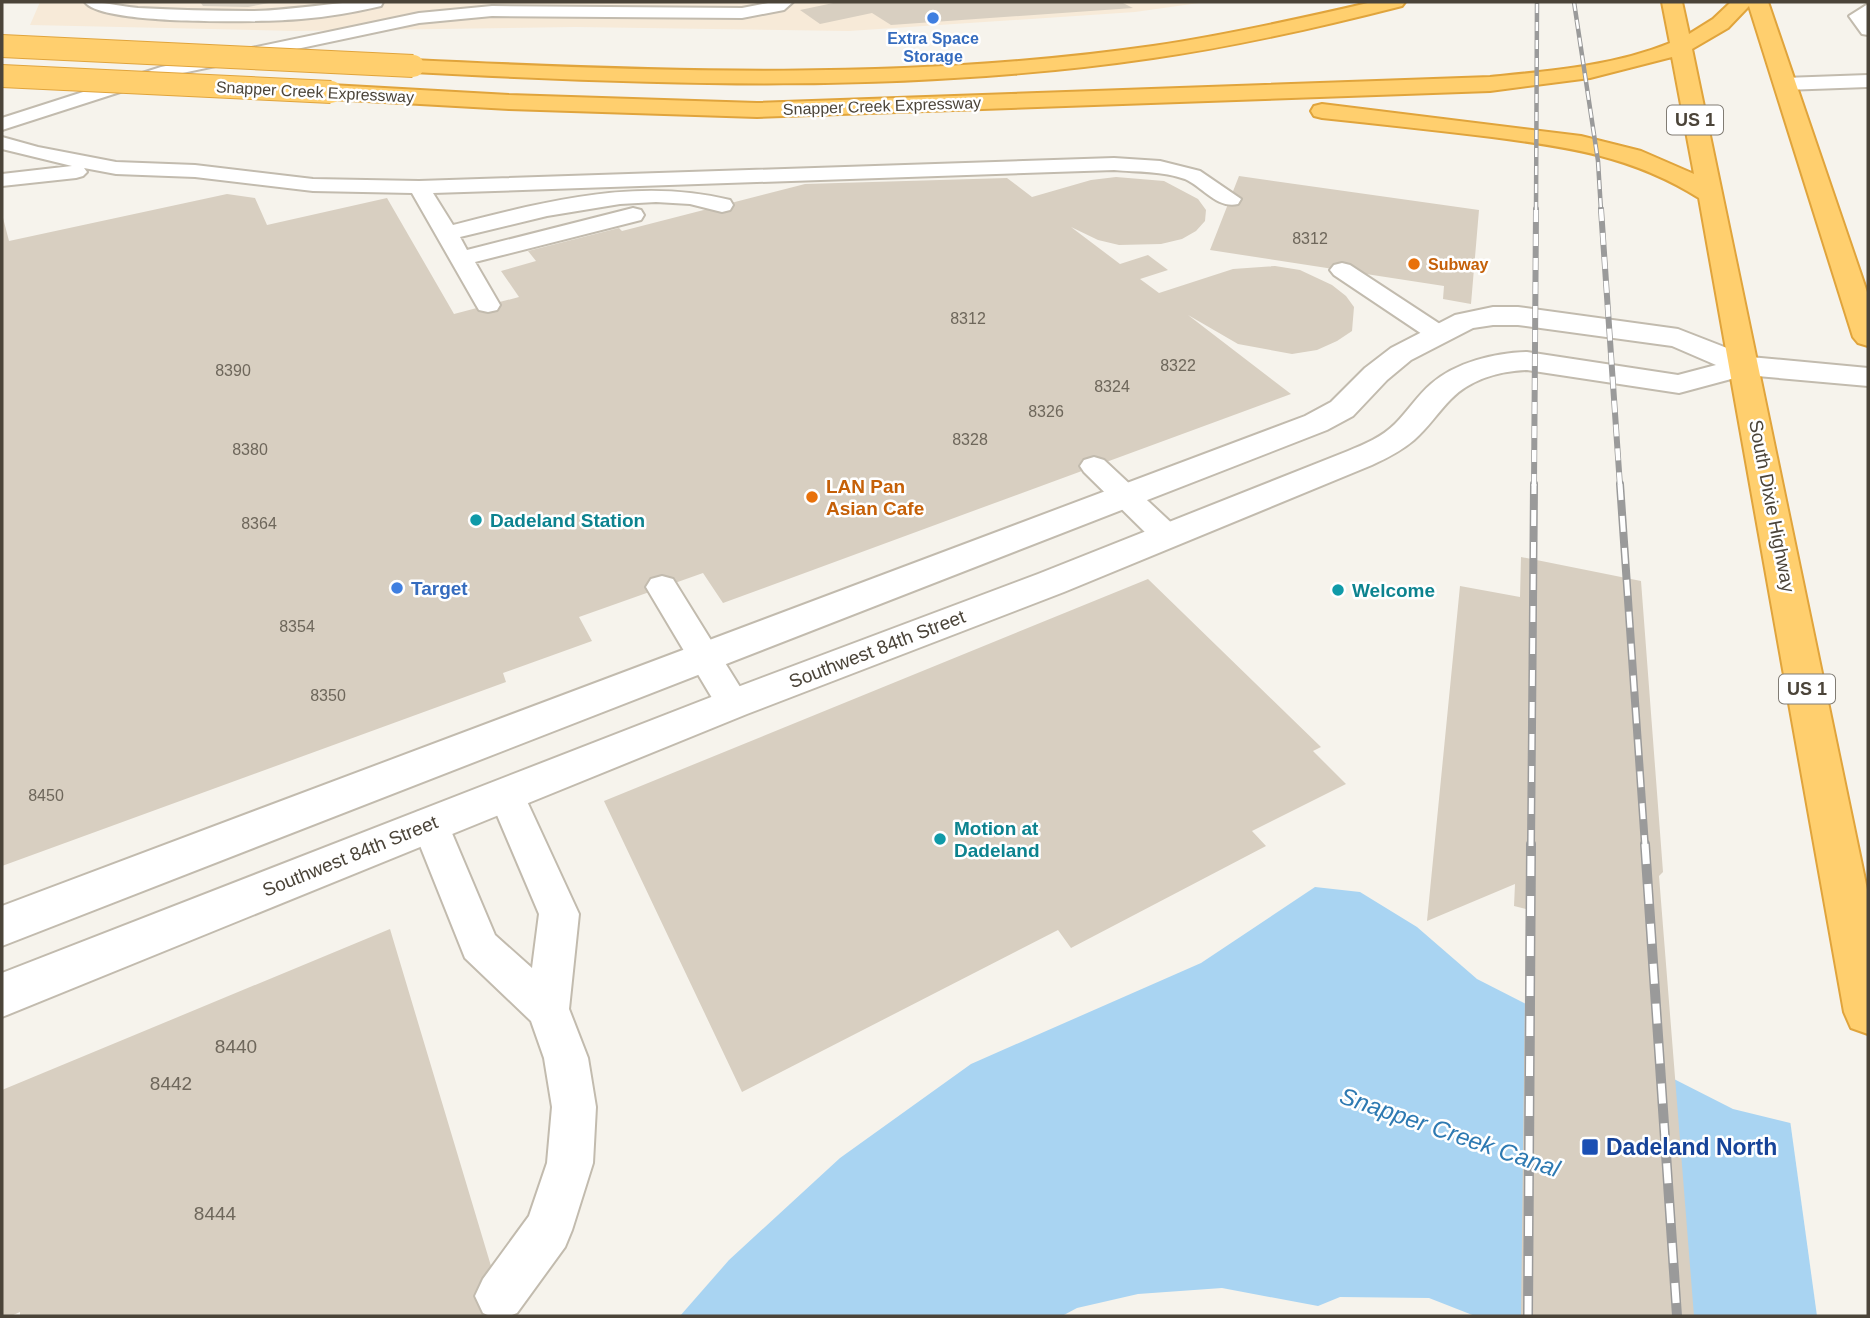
<svg xmlns="http://www.w3.org/2000/svg" width="1870" height="1318" viewBox="0 0 1870 1318" font-family="Arial,sans-serif">
<style>
.commercial{fill:#f7ead8}
.water{fill:#a9d4f2}
.pier{fill:#f6f3ec}
.building{fill:#d8cfc1}
.lines{fill:none;stroke-linecap:round;stroke-linejoin:round}
.lane-casing{stroke:#c2bbae;stroke-width:4}
.street-casing{stroke:#c2bbae;stroke-width:4}
.highway-casing{stroke:#e0a43c;stroke-width:4}
.lane{fill:#fff;fill-rule:evenodd}
.street{fill:#fff;fill-rule:evenodd}
.highway{fill:#ffcf6e;fill-rule:evenodd}
.rail-far3-casing{stroke:#9a9a9a;stroke-width:4.5}
.rail-far2-casing{stroke:#9a9a9a;stroke-width:6}
.rail-far1-casing{stroke:#9a9a9a;stroke-width:8}
.rail-casing{stroke:#9a9a9a;stroke-width:10}
.rail-far3{stroke:#fff;stroke-width:2.5;stroke-dasharray:9;stroke-linecap:butt}
.rail-far2{stroke:#fff;stroke-width:4.5;stroke-dasharray:12;stroke-linecap:butt}
.rail-far1{stroke:#fff;stroke-width:5;stroke-dasharray:16;stroke-linecap:butt}
.rail{stroke:#fff;stroke-width:7;stroke-dasharray:20;stroke-linecap:butt}
.highway-bridge-casing{stroke:#e0a43c;stroke-width:24;stroke-linecap:butt}
.highway-bridge{stroke:#ffcf6e;stroke-width:22}
.shop-dot{fill:#3f7fe0;stroke:#fff;stroke-width:2.5}
.food-dot{fill:#e8710a;stroke:#fff;stroke-width:2.5}
.culture-dot{fill:#0f9aa8;stroke:#fff;stroke-width:2.5}
.transit-dot{fill:#1a4fb4;stroke:#fff;stroke-width:2.5}
.labels{text-anchor:middle;dominant-baseline:central;stroke-width:5;stroke-linejoin:round;paint-order:stroke}
.far-shop-label{font-size:16px;font-weight:bold;fill:#366cbe;stroke:#fff}
.far-street-label{font-size:16px;fill:#4b4439;stroke:#fff}
.number-label{font-size:16px;fill:#6e675b}
.far-food-label{font-size:16px;font-weight:bold;fill:#c56008;stroke:#fff;text-anchor:start}
.shield{fill:#fff;stroke:#817c74;stroke-width:2}
.shield-label{font-size:18px;font-weight:bold;fill:#4b4439}
.food-label{font-size:19px;font-weight:bold;fill:#c56008;stroke:#fff;text-anchor:start}
.street-label{font-size:19px;fill:#4b4439;stroke:#fff}
.culture-label{font-size:19px;font-weight:bold;fill:#0d838f;stroke:#fff;text-anchor:start}
.shop-label{font-size:19px;font-weight:bold;fill:#366cbe;stroke:#fff;text-anchor:start}
.near-number-label{font-size:19px;fill:#6e675b}
.near-transit-label{font-size:23px;font-weight:bold;fill:#164399;stroke:#fff;text-anchor:start}
.near-water-label{font-size:24px;font-style:italic;fill:#2e7ab2;stroke:#fff}
</style>
<rect width="100%" height="100%" fill="#f6f3ec"/>
<path class="commercial" d="M 40,2 L 1206,2 L 1135,12 L 849,31 L 575,27 L 296,31 L 30,25 Z"/>
<path class="water" d="M 1315,887 L 1360,892 L 1417,927 L 1477,979 L 1733,1109 L 1868,1142 L 1868,1316 L 1475,1316 L 1429,1298 L 1340,1297 L 1318,1306 L 1222,1288 L 1138,1294 L 1077,1308 L 1062,1316 L 680,1316 L 729,1260 L 840,1158 L 971,1064 L 1201,963 Z"/>
<path class="pier" d="M 1790,1120 L 1868,1139 L 1868,1316 L 1817,1316 Z"/>
<path class="building" d="M 200,2 L 268,2 L 269,3 L 248,7 L 203,6 Z
M 838,2 L 1121,2 L 1133,8 L 891,25 L 872,13 L 820,24 L 800,10 Z
M 1239,176 L 1479,210 L 1471,304 L 1443,299 L 1444,286 L 1210,250 Z
M 1116,177 L 1164,181 L 1198,199 L 1206,210 L 1205,221 L 1196,231 L 1182,239 L 1161,244 L 1119,245 L 1098,240 L 1071,227 L 1120,264 L 1148,255 L 1168,270 L 1140,279 L 1159,293 L 1233,269 L 1275,266 L 1300,270 L 1332,285 L 1346,296 L 1354,307 L 1352,331 L 1337,341 L 1317,350 L 1292,354 L 1238,344 L 1188,315 L 1291,394 L 723,603 L 703,573 L 579,617 L 592,641 L 503,673 L 506,682 L 2,866 L 2,214 L 9,241 L 227,194 L 255,198 L 267,225 L 387,198 L 454,314 L 519,297 L 501,271 L 536,261 L 528,251 L 619,228 L 622,231 L 805,184 L 1007,178 L 1032,197 L 1091,180 Z
M 1521,557 L 1641,581 L 1663,872 L 1659,876 L 1694,1316 L 1521,1316 L 1526,909 L 1514,906 L 1515,884 L 1427,921 L 1460,586 L 1520,597 Z
M 1148,579 L 1321,747 L 1313,751 L 1346,784 L 1252,831 L 1266,846 L 1071,948 L 1058,930 L 742,1092 L 604,801 Z
M 390,929 L 506,1316 L 20,1316 L 20,1312 L 11,1316 L 2,1316 L 2,1090 Z"/>
<g class="lines">
<g class="lane-casing">
<path id="lane" d="M 85,2 C 103,2 119,6 138,8 C 175,10 213,11 250,11 C 295,11 339,0 383,2 L 381,6 C 355,12 328,17 301,19 C 267,22 102,26 85,2 Z
M 773,2 L 793,2 L 784,10 L 742,18 L 492,16 L 419,23 L 173,75 L 2,130 L 2,118 L 161,67 L 419,13 L 492,6 L 742,8 Z
M 1868,4 L 1868,35 L 1862,34 L 1849,16 Z
M 1868,75 L 1868,87 L 1784,90 L 1775,84 L 1784,78 Z
M 2,137 L 38,147 L 116,162 L 195,165 L 313,179 L 419,181 L 1114,158 L 1160,161 L 1200,171 L 1241,199 L 1238,204 C 1217,209 1203,187 1185,179 C 1163,171 1137,172 1114,170 L 433,193 L 453,225 C 544,202 636,177 730,200 L 733,205 L 730,210 L 722,212 L 690,204 L 656,202 L 620,204 L 547,216 L 460,237 L 467,250 L 633,208 L 641,210 L 644,215 L 641,220 L 475,262 L 500,305 L 497,310 L 488,312 L 479,310 L 476,305 L 412,193 L 313,191 L 195,177 L 116,174 L 84,168 L 87,172 L 83,176 L 76,178 L 2,186 L 2,174 L 72,166 L 2,149 Z
M 1342,263 L 1350,265 L 1446,328 L 1450,333 L 1446,338 L 1437,341 L 1428,338 L 1334,275 L 1330,270 L 1334,265 Z
M 1094,457 L 1104,460 L 1178,529 L 1182,536 L 1178,543 L 1167,546 L 1156,543 L 1084,472 L 1080,466 L 1084,460 Z
M 662,576 L 673,579 L 745,695 L 750,704 L 745,713 L 733,717 L 721,713 L 646,587 L 651,579 Z
M 506,779 L 519,784 L 579,914 L 569,1009 L 588,1058 L 596,1107 L 593,1163 L 572,1230 L 565,1247 L 517,1313 C 507,1318 493,1318 483,1313 L 475,1296 L 483,1279 L 529,1216 L 547,1163 L 552,1107 L 544,1058 L 531,1021 L 465,958 L 411,823 L 417,812 L 430,808 L 443,812 L 495,935 L 532,968 L 539,914 L 488,794 L 493,784 Z"/>
</g>
<g class="street-casing">
<path id="street" d="M 1493,307 L 1518,307 L 1678,329 L 1750,357 L 1868,368 L 1868,386 L 1746,375 L 1679,393 L 1527,370 C 1500,371 1471,379 1451,399 C 1438,412 1428,428 1414,440 C 1401,451 1387,458 1372,465 L 1064,592 L 747,714 L 2,1017 L 2,973 L 719,694 L 1038,574 L 1348,451 C 1365,444 1382,437 1395,424 C 1408,411 1418,395 1431,384 C 1456,362 1495,353 1527,352 L 1678,375 L 1716,365 L 1672,346 L 1518,325 L 1493,325 L 1473,328 L 1411,360 L 1387,380 L 1353,416 L 1327,430 L 2,946 L 2,906 L 1305,416 L 1331,402 L 1365,368 L 1391,348 L 1455,315 Z"/>
</g>
<g class="highway-casing">
<path id="highway" d="M 1372,2 L 1405,2 L 1402,6 C 1320,27 1237,46 1153,58 C 908,94 659,85 413,72 L 405,71 L 402,66 L 405,61 L 413,60 C 659,72 909,81 1153,46 C 1227,35 1299,19 1372,2 Z
M 1662,2 L 1682,2 L 1689,34 L 1713,19 L 1731,2 L 1768,2 L 1868,295 L 1868,346 L 1858,343 L 1853,337 L 1749,6 L 1728,28 L 1692,49 L 1868,894 L 1868,1034 L 1851,1028 L 1844,1012 L 1699,198 C 1632,156 1568,147 1492,137 C 1435,130 1379,124 1322,118 L 1314,116 L 1311,111 L 1314,106 L 1322,104 L 1581,136 L 1641,151 L 1694,174 L 1672,57 L 1590,78 L 1490,91 L 757,117 L 509,109 L 331,99 L 323,97 L 320,92 L 323,87 L 331,85 L 509,95 L 757,103 L 1490,77 C 1551,71 1613,66 1670,43 Z"/>
</g>
<use href="#lane" class="lane"/>
<use href="#street" class="street"/>
<use href="#highway" class="highway"/>
<g class="rail-far3-casing">
<path id="rail-far3" d="M 1574,2 L 1598,161 L 1601,211
M 1536,211 L 1537,2"/>
</g>
<g class="rail-far2-casing">
<path id="rail-far2" d="M 1601,209 L 1620,486
M 1534,486 L 1536,209"/>
</g>
<g class="rail-far1-casing">
<path id="rail-far1" d="M 1620,484 L 1645,846
M 1531,846 L 1534,484"/>
</g>
<g class="rail-casing">
<path id="rail" d="M 1645,844 L 1677,1316
M 1528,1316 L 1531,844"/>
</g>
<use href="#rail-far3" class="rail-far3"/>
<use href="#rail-far2" class="rail-far2"/>
<use href="#rail-far1" class="rail-far1"/>
<use href="#rail" class="rail"/>
<g class="highway-bridge-casing">
<path id="highway-bridge" d="M 2,46 L 413,66
M 2,76 L 331,92"/>
</g>
<use href="#highway-bridge" class="highway-bridge"/>
</g>
<g class="shop-dot">
<circle cx="933" cy="18" r="7"/>
<circle cx="397" cy="588" r="7"/>
</g>
<g class="food-dot">
<circle cx="1414" cy="264" r="7"/>
<circle cx="812" cy="497" r="7"/>
</g>
<g class="culture-dot">
<circle cx="476" cy="520" r="7"/>
<circle cx="1338" cy="590" r="7"/>
<circle cx="940" cy="839" r="7"/>
</g>
<rect class="transit-dot" x="1581" y="1138" width="18" height="18" rx="3.5"/>
<g class="labels">
<g class="far-shop-label">
<text x="933" y="38">Extra Space<tspan x="933" dy="18">Storage</tspan></text>
</g>
<g class="far-street-label">
<text transform="translate(315 92) rotate(3)">Snapper Creek Expressway</text>
<text transform="translate(882 106) rotate(-2)">Snapper Creek Expressway</text>
</g>
<g class="number-label">
<text x="1310" y="238">8312</text>
<text x="968" y="318">8312</text>
<text x="1178" y="365">8322</text>
<text x="233" y="370">8390</text>
<text x="1112" y="386">8324</text>
<text x="1046" y="411">8326</text>
<text x="970" y="439">8328</text>
<text x="250" y="449">8380</text>
<text x="259" y="523">8364</text>
<text x="297" y="626">8354</text>
<text x="328" y="695">8350</text>
<text x="46" y="795">8450</text>
</g>
<g class="far-food-label">
<text x="1428" y="264">Subway</text>
</g>
<g class="shield">
<rect x="1667" y="105.5" width="56" height="29" rx="5"/>
<rect x="1779" y="674.5" width="56" height="29" rx="5"/>
</g>
<g class="shield-label">
<text x="1695" y="120">US 1</text>
<text x="1807" y="689">US 1</text>
</g>
<g class="food-label">
<text x="826" y="486">LAN Pan<tspan x="826" dy="22">Asian Cafe</tspan></text>
</g>
<g class="street-label">
<text transform="translate(1772 506) rotate(79)">South Dixie Highway</text>
<text transform="translate(877 649) rotate(-21)">Southwest 84th Street</text>
<text transform="translate(350 856) rotate(-22)">Southwest 84th Street</text>
</g>
<g class="culture-label">
<text x="490" y="520">Dadeland Station</text>
<text x="1352" y="590">Welcome</text>
<text x="954" y="828">Motion at<tspan x="954" dy="22">Dadeland</tspan></text>
</g>
<g class="shop-label">
<text x="411" y="588">Target</text>
</g>
<g class="near-number-label">
<text x="236" y="1046">8440</text>
<text x="171" y="1083">8442</text>
<text x="215" y="1213">8444</text>
</g>
<g class="near-transit-label">
<text x="1606" y="1147">Dadeland North</text>
</g>
<g class="near-water-label">
<text transform="translate(1450 1132) rotate(19)">Snapper Creek Canal</text>
</g>
</g>
<rect width="1870" height="1318" fill="none" stroke="#4b4439" stroke-width="7"/>
</svg>
